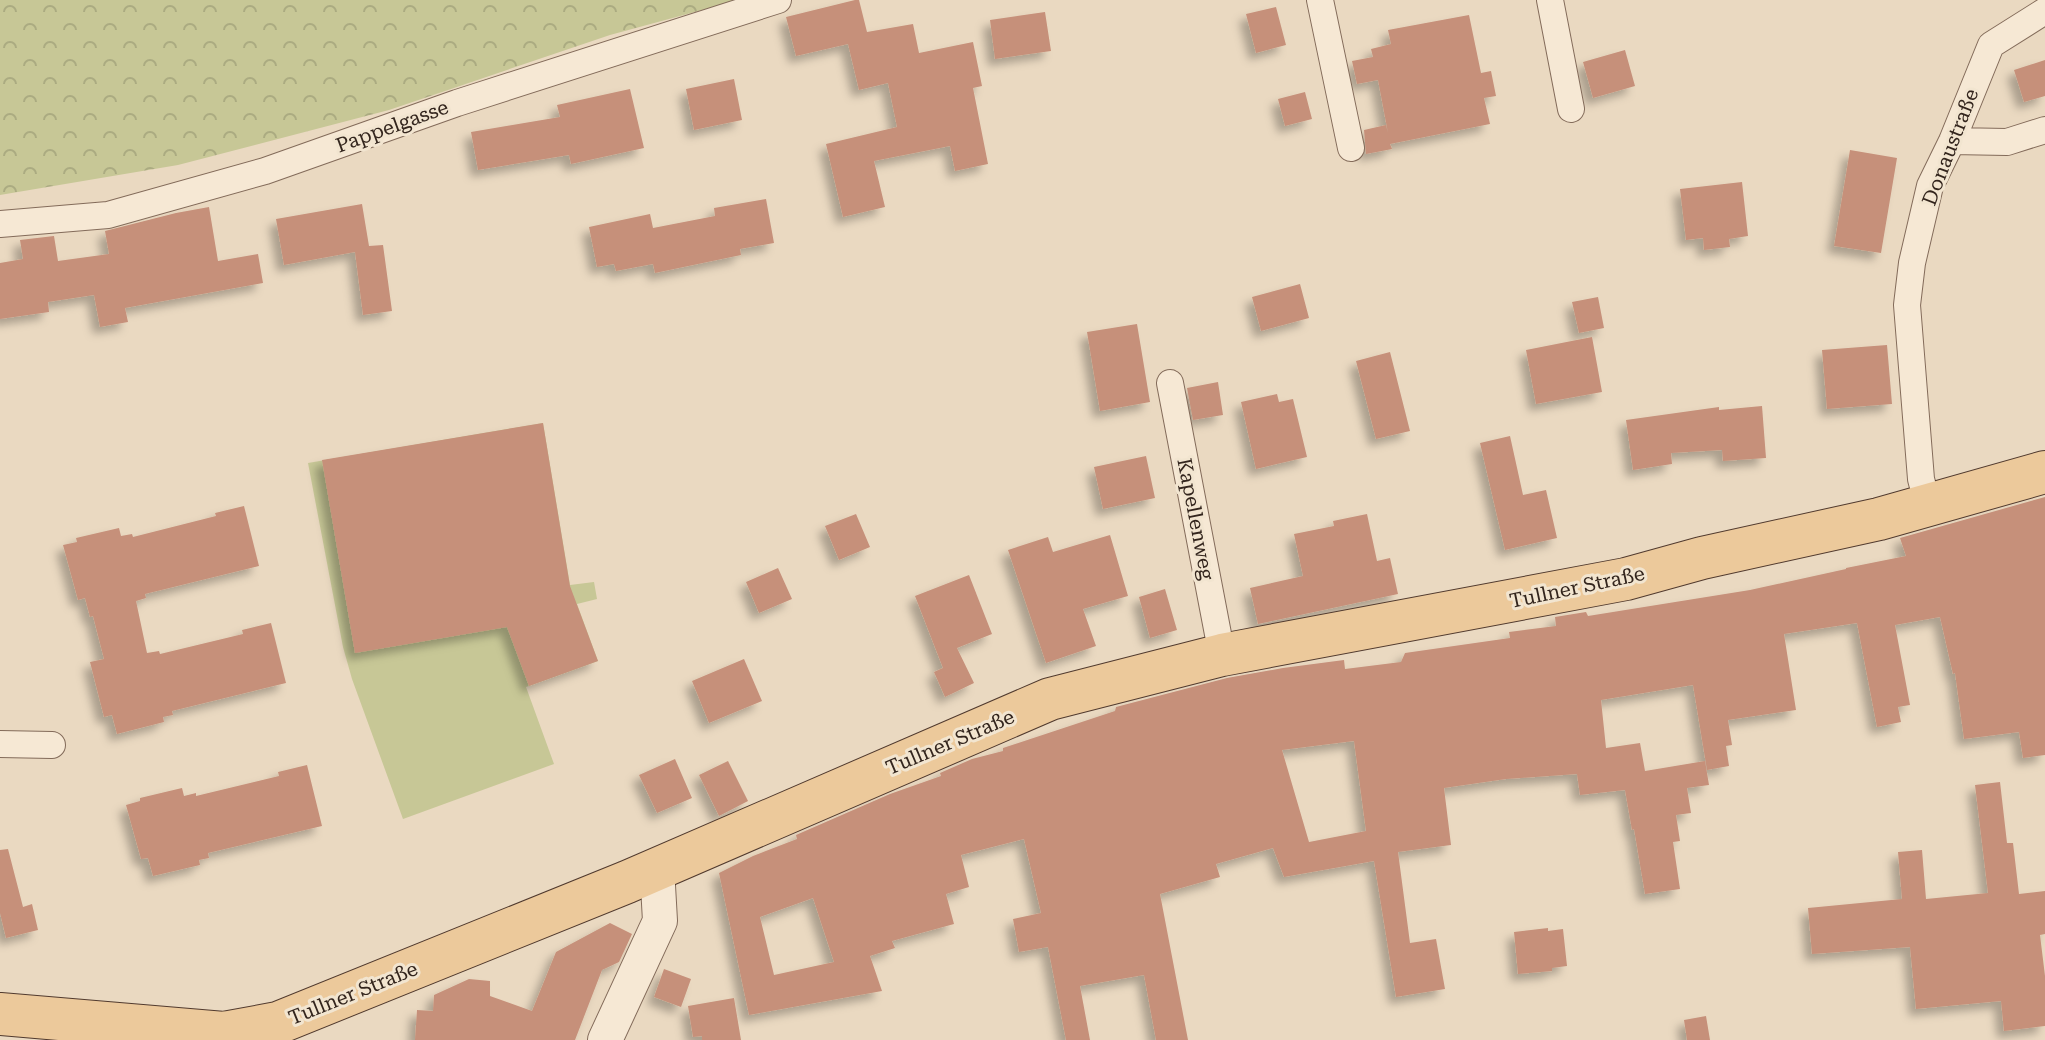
<svg xmlns="http://www.w3.org/2000/svg" width="2045" height="1040" viewBox="0 0 2045 1040" font-family="'Roboto Serif',serif">
<style>
.forest{fill:url(#forest-crowns)}
.park{fill:#c7c796}
.building{fill:#c6907a;fill-rule:evenodd;filter:url(#shadow)}
.lines{fill:none;stroke-linecap:round;stroke-linejoin:round}
.minor-casing{stroke:#836b5a;stroke-width:28}
.tertiary-casing{stroke:#836b5a;stroke-width:36}
.primary-casing{stroke:#513a2e;stroke-width:44}
.minor{stroke:#f6e8d4;stroke-width:26}
.tertiary{stroke:#f6e8d4;stroke-width:34}
.primary{stroke:#ecc99b;stroke-width:42}
.labels{text-anchor:middle;dominant-baseline:central;stroke-width:6;stroke-linejoin:round;paint-order:stroke}
.street-label{font-size:20px;fill:#33251d;stroke:#f2e5d0}
</style>
<defs>
<pattern id="forest-crowns" width="20" height="18" patternUnits="userSpaceOnUse" patternTransform="scale(2)"><rect width="20" height="18" fill="#c7c796"/><path d="M2 6a3 3 0 1 1 6 0M12 15a3 3 0 1 1 6 0" fill="none" stroke="#abab81"/></pattern>
<filter id="shadow"><feDropShadow dx="-7" dy="7" stdDeviation="4" flood-color="#0004"/></filter>
</defs>
<rect width="100%" height="100%" fill="#ead9c1"/>
<path class="forest" d="M 0,0 L 739,0 L 610,35 L 389,110 L 178,165 L 0,195 Z"/>
<path class="park" d="M 543,423 L 570,585 L 594,582 L 597,599 L 577,604 L 598,661 L 526,687 L 554,764 L 403,819 L 352,679 L 343,647 L 308,463 Z"/>
<path class="building" d="M 855,0 L 859,0 L 867,32 L 913,24 L 919,53 L 973,42 L 982,86 L 973,88 L 988,164 L 955,171 L 950,146 L 874,161 L 885,207 L 843,217 L 826,144 L 897,127 L 888,83 L 859,90 L 848,44 L 796,56 L 786,17 Z
M 1276,7 L 1286,45 L 1256,53 L 1246,14 Z
M 1045,12 L 1051,51 L 995,59 L 990,20 Z
M 1469,15 L 1481,73 L 1491,71 L 1496,96 L 1484,98 L 1490,124 L 1390,144 L 1392,149 L 1366,154 L 1364,130 L 1386,125 L 1388,133 L 1378,80 L 1357,84 L 1352,61 L 1373,57 L 1371,49 L 1391,44 L 1388,30 Z
M 1625,50 L 1635,86 L 1593,98 L 1583,62 Z
M 2045,60 L 2045,96 L 2024,102 L 2014,70 Z
M 734,79 L 742,120 L 694,130 L 686,89 Z
M 630,89 L 644,148 L 571,164 L 569,155 L 478,170 L 471,132 L 560,117 L 557,105 Z
M 1305,92 L 1312,119 L 1285,126 L 1278,99 Z
M 1850,150 L 1897,158 L 1881,253 L 1834,246 Z
M 1742,182 L 1748,236 L 1729,239 L 1730,247 L 1704,250 L 1703,238 L 1686,240 L 1680,189 Z
M 766,199 L 774,243 L 740,249 L 741,255 L 655,273 L 653,264 L 616,271 L 614,264 L 597,267 L 589,227 L 650,214 L 653,228 L 715,216 L 714,208 Z
M 362,204 L 369,246 L 383,245 L 392,311 L 363,315 L 355,252 L 284,265 L 276,219 Z
M 209,207 L 218,261 L 258,254 L 263,283 L 125,308 L 128,322 L 100,327 L 94,295 L 48,302 L 49,312 L 0,319 L 0,263 L 23,259 L 20,240 L 54,236 L 58,261 L 109,254 L 105,231 L 176,213 Z
M 1300,284 L 1309,318 L 1261,331 L 1252,297 Z
M 1598,297 L 1604,328 L 1579,333 L 1572,302 Z
M 1137,324 L 1150,402 L 1100,411 L 1087,332 Z
M 1592,337 L 1602,392 L 1536,404 L 1526,350 Z
M 1887,345 L 1892,404 L 1827,409 L 1822,350 Z
M 1390,352 L 1410,431 L 1376,439 L 1356,361 Z
M 1218,382 L 1223,415 L 1193,420 L 1187,388 Z
M 1277,394 L 1279,402 L 1293,399 L 1307,457 L 1256,469 L 1241,402 Z
M 1762,406 L 1766,458 L 1723,461 L 1722,450 L 1671,453 L 1672,464 L 1633,470 L 1626,420 L 1719,407 L 1719,410 Z
M 543,423 L 570,586 L 598,661 L 529,686 L 507,627 L 355,653 L 322,460 Z
M 1510,436 L 1523,495 L 1546,490 L 1557,538 L 1505,550 L 1480,443 Z
M 1146,456 L 1155,498 L 1103,509 L 1094,467 Z
M 2045,497 L 2045,755 L 2023,758 L 2019,732 L 1964,739 L 1955,673 L 1953,674 L 1940,617 L 1895,625 L 1910,705 L 1898,707 L 1901,722 L 1877,727 L 1857,623 L 1784,634 L 1796,710 L 1728,720 L 1732,745 L 1726,746 L 1729,766 L 1707,770 L 1693,685 L 1601,700 L 1606,748 L 1640,743 L 1645,771 L 1705,761 L 1709,785 L 1687,788 L 1691,813 L 1676,815 L 1680,841 L 1673,842 L 1680,889 L 1645,894 L 1634,829 L 1632,830 L 1625,790 L 1580,795 L 1577,774 L 1506,779 L 1444,788 L 1451,845 L 1398,852 L 1410,943 L 1436,939 L 1445,989 L 1396,997 L 1374,861 L 1284,877 L 1273,848 L 1216,864 L 1220,877 L 1160,894 L 1188,1040 L 1156,1040 L 1144,975 L 1080,986 L 1090,1040 L 1066,1040 L 1048,947 L 1019,952 L 1013,919 L 1041,913 L 1024,839 L 961,855 L 969,887 L 946,894 L 954,924 L 892,941 L 895,948 L 870,956 L 882,991 L 749,1015 L 719,873 L 753,856 L 797,839 L 796,835 L 890,794 L 941,776 L 940,773 L 972,759 L 1003,751 L 1003,748 L 1115,711 L 1116,707 L 1227,678 L 1283,668 L 1344,660 L 1345,669 L 1401,662 L 1405,653 L 1510,638 L 1509,632 L 1556,626 L 1555,617 L 1586,612 L 1588,616 L 1750,590 L 1846,569 L 1846,568 L 1906,556 L 1900,538 ZM 1354,741 L 1366,831 L 1309,842 L 1282,750 ZM 813,898 L 834,962 L 774,975 L 760,917 Z
M 244,506 L 259,566 L 145,594 L 146,598 L 136,601 L 147,653 L 159,651 L 160,654 L 243,634 L 242,630 L 271,623 L 286,683 L 172,711 L 173,715 L 163,717 L 164,722 L 117,734 L 112,715 L 104,717 L 90,662 L 104,659 L 93,616 L 90,617 L 85,598 L 78,600 L 63,545 L 77,542 L 76,538 L 119,528 L 121,536 L 132,534 L 133,537 L 216,516 L 215,513 Z
M 856,514 L 870,547 L 839,560 L 825,526 Z
M 1367,514 L 1377,561 L 1390,558 L 1398,594 L 1258,624 L 1250,588 L 1303,576 L 1294,534 L 1334,526 L 1333,521 Z
M 1110,535 L 1128,596 L 1083,609 L 1096,646 L 1046,663 L 1008,550 L 1048,537 L 1053,552 Z
M 778,568 L 792,599 L 759,613 L 746,582 Z
M 969,575 L 992,634 L 957,648 L 974,683 L 945,697 L 934,672 L 943,668 L 915,596 Z
M 1165,589 L 1177,630 L 1150,638 L 1139,597 Z
M 744,659 L 762,701 L 709,723 L 692,681 Z
M 675,759 L 692,798 L 657,813 L 639,775 Z
M 728,761 L 748,801 L 719,816 L 699,775 Z
M 307,765 L 322,826 L 208,853 L 209,858 L 199,860 L 200,865 L 153,876 L 148,858 L 141,859 L 126,805 L 140,801 L 140,798 L 182,788 L 184,796 L 196,793 L 196,796 L 279,776 L 278,772 Z
M 2000,782 L 2007,843 L 2013,843 L 2019,894 L 2045,891 L 2045,934 L 2040,935 L 2045,976 L 2045,1026 L 2004,1031 L 2001,1001 L 1916,1009 L 1910,947 L 1812,954 L 1808,908 L 1902,899 L 1898,852 L 1922,850 L 1926,899 L 1988,893 L 1975,785 Z
M 8,849 L 23,907 L 32,904 L 38,930 L 6,938 L 0,913 L 0,850 Z
M 610,923 L 632,934 L 619,962 L 602,970 L 575,1040 L 415,1040 L 417,1010 L 433,1011 L 434,995 L 469,979 L 490,981 L 490,996 L 532,1011 L 556,952 Z
M 1548,928 L 1548,931 L 1563,929 L 1567,966 L 1552,968 L 1552,971 L 1518,974 L 1514,932 Z
M 664,969 L 691,979 L 681,1007 L 654,997 Z
M 734,998 L 741,1040 L 702,1040 L 702,1036 L 693,1037 L 688,1006 Z
M 1706,1016 L 1710,1040 L 1687,1040 L 1684,1020 Z"/>
<g class="lines">
<g class="minor-casing">
<path id="minor" d="M 1320,0 L 1351,148
M 1550,0 L 1571,109
M 1952,141 L 2007,142 L 2045,130
M 0,224 L 108,215 L 265,171 L 457,103 L 778,0
M 1170,383 L 1222,655
M 1928,506 L 1921,479 L 1907,305 L 1912,263 L 1930,186 L 1952,141 L 1991,45 L 2045,11
M 0,744 L 52,745"/>
</g>
<g class="tertiary-casing">
<path id="tertiary" d="M 605,1040 L 660,921 L 657,868"/>
</g>
<g class="primary-casing">
<path id="primary" d="M 0,1014 L 224,1033 L 278,1023 L 627,882 L 1050,699 L 1222,655 L 1626,579 L 1702,558 L 1879,519 L 2045,472"/>
</g>
<use href="#minor" class="minor"/>
<use href="#tertiary" class="tertiary"/>
<use href="#primary" class="primary"/>
</g>
<g class="labels">
<g class="street-label">
<text transform="translate(392 126) rotate(-20)">Pappelgasse</text>
<text transform="translate(1950 147) rotate(-69)">Donaustraße</text>
<text transform="translate(1196 519) rotate(79)">Kapellenweg</text>
<text transform="translate(1577 587) rotate(-12)">Tullner Straße</text>
<text transform="translate(950 742) rotate(-23)">Tullner Straße</text>
<text transform="translate(353 993) rotate(-22)">Tullner Straße</text>
</g>
</g>
</svg>
